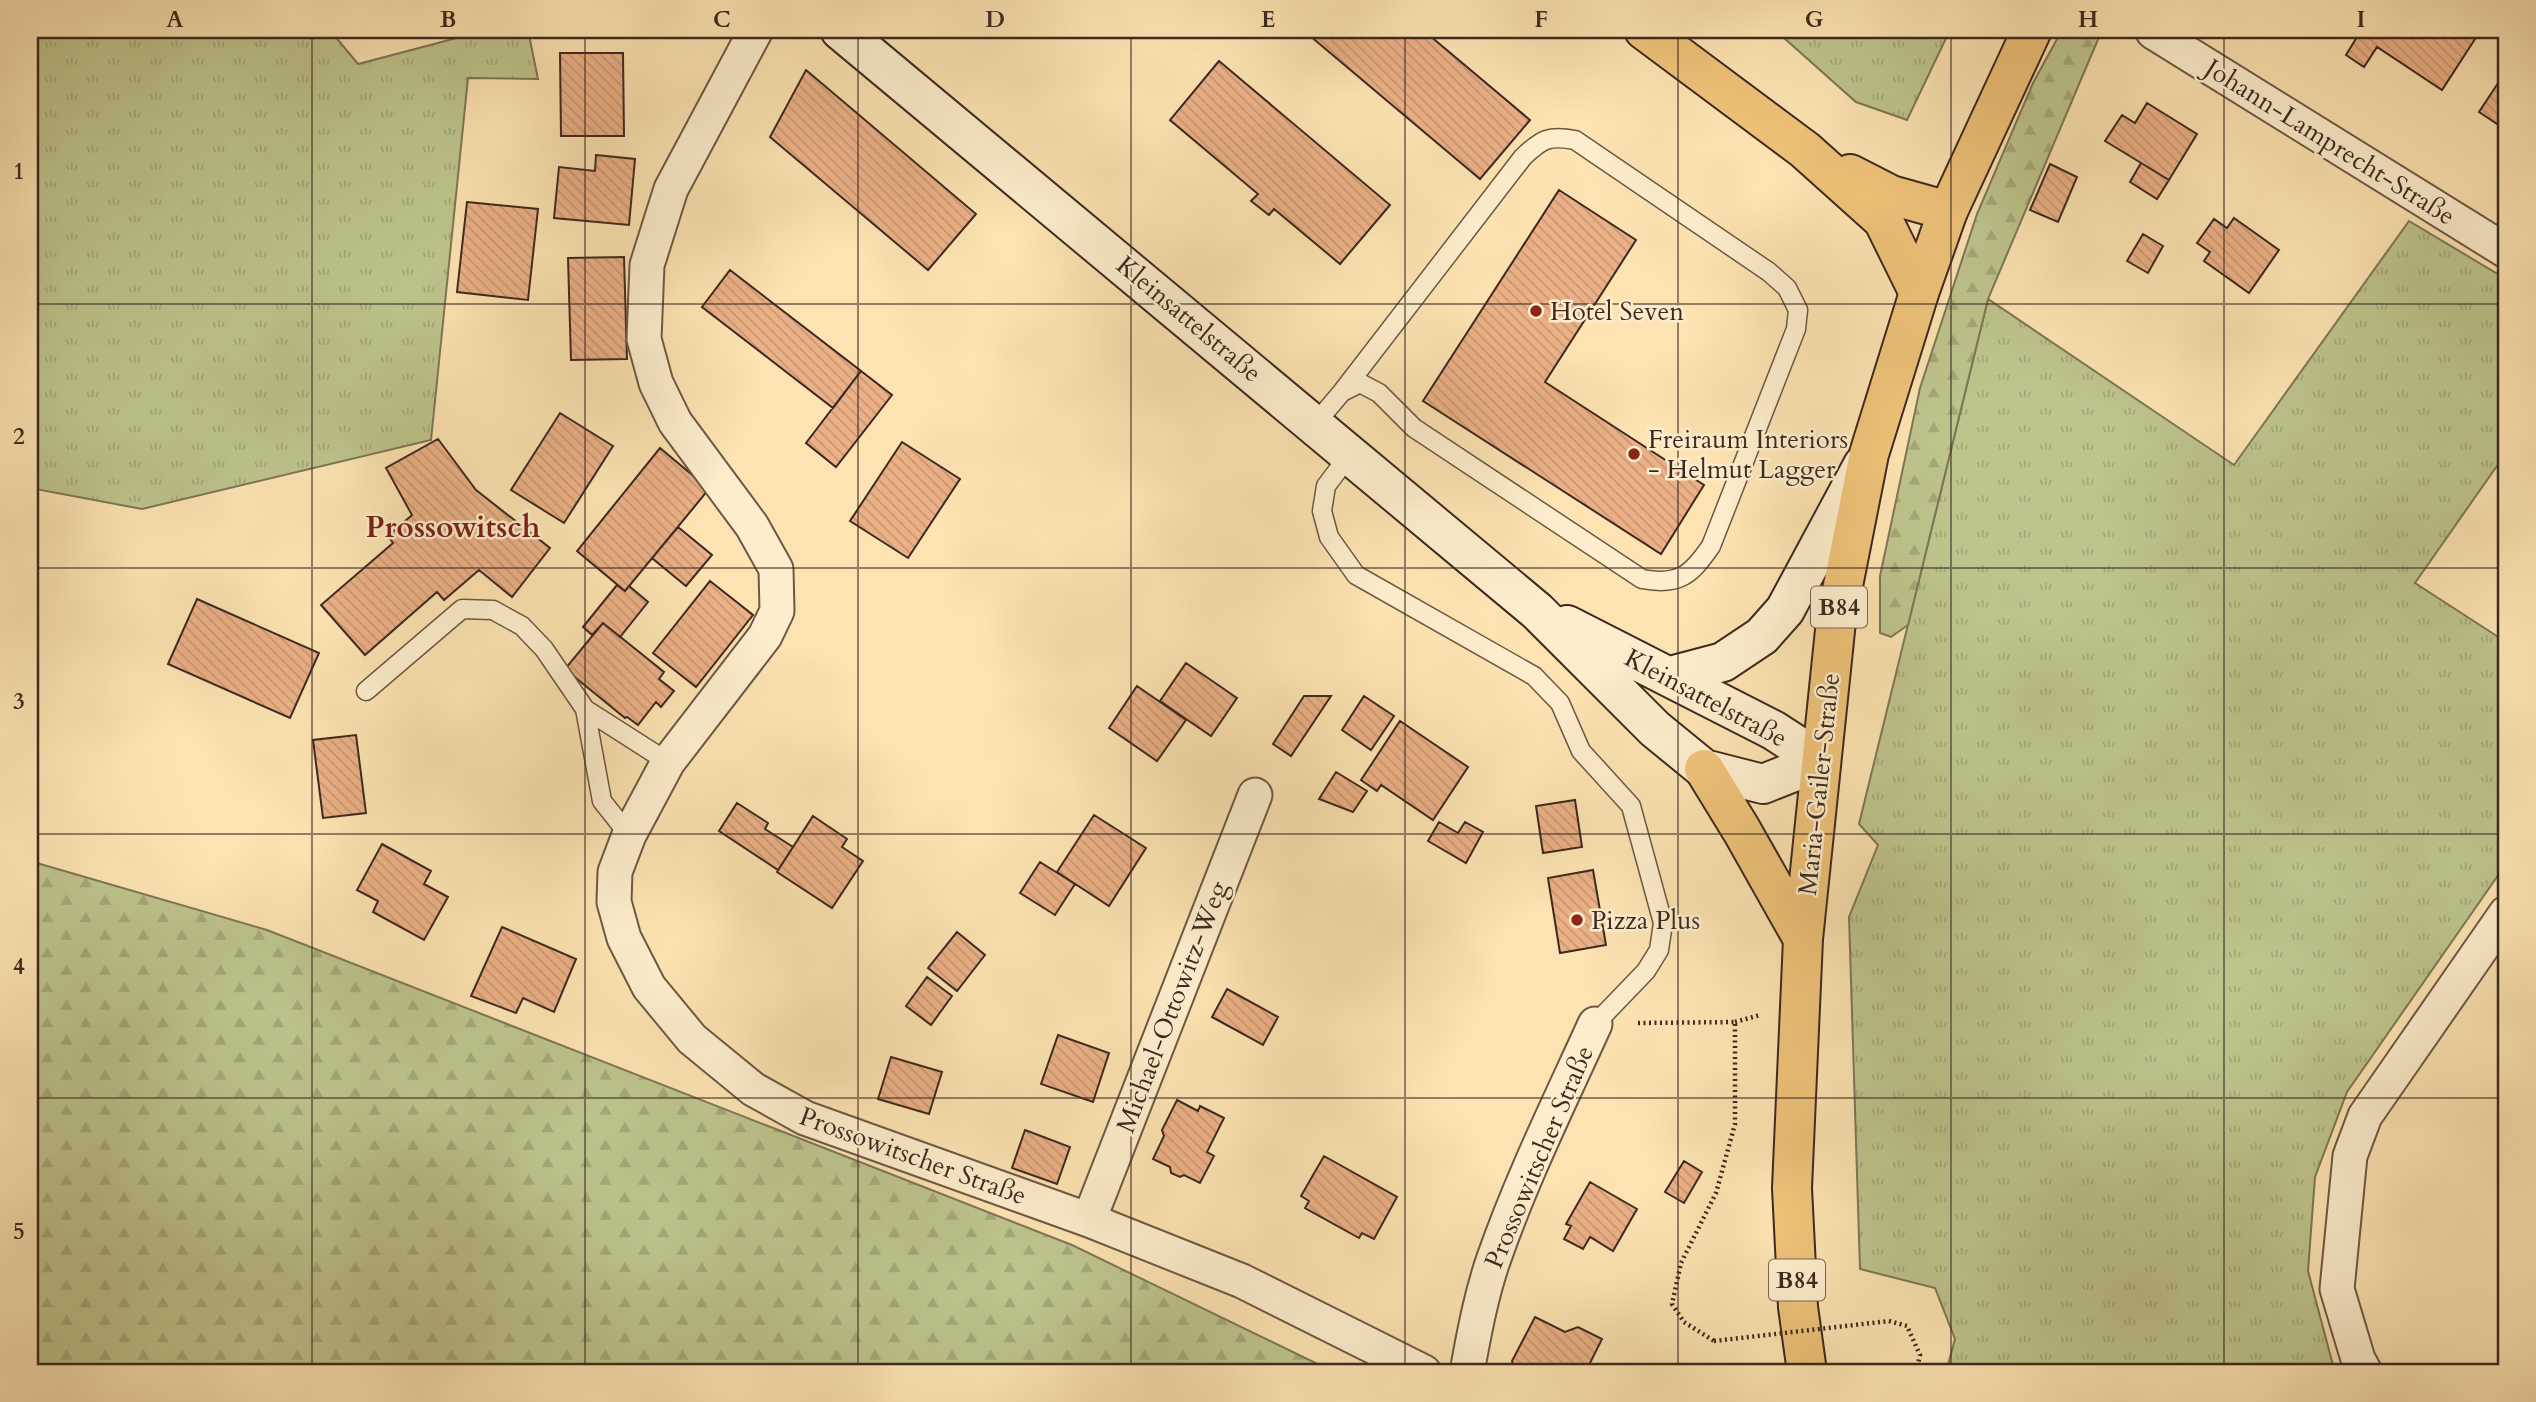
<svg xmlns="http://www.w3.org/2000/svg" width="2536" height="1402" viewBox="0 0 2536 1402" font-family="Cardo,serif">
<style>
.grass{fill:url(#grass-tufts);stroke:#7e7656;stroke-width:2}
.forest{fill:url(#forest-firs);stroke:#7e7656;stroke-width:2}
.building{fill:url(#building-back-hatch);stroke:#3d2920;stroke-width:2}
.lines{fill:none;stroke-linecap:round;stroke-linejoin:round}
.lane-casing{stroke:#6d5844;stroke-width:21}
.street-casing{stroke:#6d5844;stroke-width:37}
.secondary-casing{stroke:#3d2920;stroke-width:42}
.primary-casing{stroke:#3d2920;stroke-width:42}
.highway-casing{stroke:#3d2920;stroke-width:42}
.path{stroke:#3d2920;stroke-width:4.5;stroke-dasharray:2 3.5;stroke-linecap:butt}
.lane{stroke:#fdedcc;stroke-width:18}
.street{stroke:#fdedcc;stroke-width:33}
.secondary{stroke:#fdedcc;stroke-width:38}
.primary{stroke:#eec278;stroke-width:38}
.highway{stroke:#eec278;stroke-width:38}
.path-bridge{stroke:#3d2920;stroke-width:4.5;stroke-dasharray:2 3.5;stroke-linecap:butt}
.grid{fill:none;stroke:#3d2920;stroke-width:2;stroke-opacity:0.55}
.poi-dot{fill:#8f2418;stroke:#fdedcc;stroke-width:2.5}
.labels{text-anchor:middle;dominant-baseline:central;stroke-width:5;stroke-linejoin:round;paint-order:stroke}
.shield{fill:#fdedcc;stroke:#776454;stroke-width:2}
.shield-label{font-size:24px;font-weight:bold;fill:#3d2920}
.street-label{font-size:26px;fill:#3d2920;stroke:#fdedcc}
.poi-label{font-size:26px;fill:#3d2920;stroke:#fdedcc;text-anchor:start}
.quarter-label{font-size:30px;font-weight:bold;fill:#7a1f14;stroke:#fdedcc}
.neatline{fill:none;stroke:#3d2920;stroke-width:2.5}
.grid-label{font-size:23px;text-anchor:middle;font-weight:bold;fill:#3d2920}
</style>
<defs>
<pattern id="grass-tufts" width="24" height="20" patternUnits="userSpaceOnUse" patternTransform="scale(1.75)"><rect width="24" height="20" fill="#bec48c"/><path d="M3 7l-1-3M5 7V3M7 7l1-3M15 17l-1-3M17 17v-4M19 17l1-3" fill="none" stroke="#a4a878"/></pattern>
<pattern id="forest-firs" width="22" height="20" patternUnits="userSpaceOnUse" patternTransform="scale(1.75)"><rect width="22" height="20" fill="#bec48c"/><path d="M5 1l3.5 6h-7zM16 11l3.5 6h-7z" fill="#a4a878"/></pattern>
<pattern id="building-back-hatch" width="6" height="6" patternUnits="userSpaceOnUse" patternTransform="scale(1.75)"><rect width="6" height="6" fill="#ebb086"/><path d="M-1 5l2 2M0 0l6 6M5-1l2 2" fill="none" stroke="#ca9773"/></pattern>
</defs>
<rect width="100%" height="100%" fill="#fce3b1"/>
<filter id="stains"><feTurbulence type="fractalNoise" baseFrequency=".00286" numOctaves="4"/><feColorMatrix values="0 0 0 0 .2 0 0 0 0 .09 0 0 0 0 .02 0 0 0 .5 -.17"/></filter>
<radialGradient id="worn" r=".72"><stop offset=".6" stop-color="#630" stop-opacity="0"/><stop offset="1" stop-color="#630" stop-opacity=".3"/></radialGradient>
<path class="grass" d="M 30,30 L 330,30 L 358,64 L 487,30 L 528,30 L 538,79 L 468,78 L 431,440 L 142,509 L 30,488 Z
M 1775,30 L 1950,30 L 1907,120 L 1856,102 Z
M 2409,221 L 2506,279 L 2506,453 L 2415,583 L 2506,642 L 2506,864 L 2347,1092 L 2315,1177 L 2308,1271 L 2334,1369 L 2331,1372 L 1946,1372 L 1955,1339 L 1935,1288 L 1860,1269 L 1849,917 L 1878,845 L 1859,824 L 1988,299 L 2234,465 Z"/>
<path class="forest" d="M 2062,30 L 2102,30 L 1988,299 L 1908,625 L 1891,637 L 1880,633 L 1880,576 L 1920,388 L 1977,214 L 2033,83 Z
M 30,861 L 267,930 L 1072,1245 L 1334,1372 L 30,1372 Z"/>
<path class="building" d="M 1303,30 L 1423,30 L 1530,120 L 1480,179 Z
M 2346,30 L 2461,30 L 2475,39 L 2442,90 L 2377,47 L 2364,67 L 2346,55 L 2357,37 Z
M 560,53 L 623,53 L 624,136 L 561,136 Z
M 1219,61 L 1390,205 L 1340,264 L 1274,209 L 1269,215 L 1251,201 L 1258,194 L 1170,120 Z
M 806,70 L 976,214 L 928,270 L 770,137 Z
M 2506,71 L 2506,130 L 2479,112 Z
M 2147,103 L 2197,134 L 2169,180 L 2105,141 L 2122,115 L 2135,123 Z
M 596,155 L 635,159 L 629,225 L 554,218 L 559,167 L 595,171 Z
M 2141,163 L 2169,180 L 2157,199 L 2130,182 Z
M 2050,164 L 2077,177 L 2058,222 L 2030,210 Z
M 1559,190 L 1636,240 L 1545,382 L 1704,485 L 1661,554 L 1423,401 Z
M 467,202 L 538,209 L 528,300 L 457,292 Z
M 2234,218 L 2279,250 L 2249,293 L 2204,261 L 2210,252 L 2197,243 L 2214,219 L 2227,228 Z
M 2143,234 L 2163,246 L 2148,273 L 2127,261 Z
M 624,257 L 627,359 L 571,360 L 568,258 Z
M 730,270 L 861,371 L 833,408 L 702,307 Z
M 861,371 L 892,395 L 836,467 L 806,443 Z
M 560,413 L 613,446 L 564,523 L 511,490 Z
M 438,439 L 476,490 L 550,548 L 512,597 L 479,570 L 444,600 L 437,592 L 365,655 L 321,605 L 393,543 L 388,536 L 412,515 L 386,468 Z
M 902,442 L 960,479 L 908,558 L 850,521 Z
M 660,448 L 709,489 L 625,591 L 577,551 Z
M 678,527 L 712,555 L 686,586 L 652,558 Z
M 710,581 L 753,615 L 696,687 L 653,653 Z
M 617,585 L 625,591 L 629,586 L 648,602 L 620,637 L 603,623 L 592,635 L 583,627 Z
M 197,599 L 319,653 L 290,718 L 168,664 Z
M 603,623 L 664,672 L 659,679 L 674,691 L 661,707 L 656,702 L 638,725 L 627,717 L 625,718 L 565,669 Z
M 1186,663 L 1237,698 L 1211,736 L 1160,701 Z
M 1137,686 L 1186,720 L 1157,761 L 1109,728 Z
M 1304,696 L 1331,696 L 1291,756 L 1273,744 Z
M 1364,696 L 1394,716 L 1371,750 L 1342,730 Z
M 1400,721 L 1468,767 L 1433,820 L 1381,785 L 1377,791 L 1361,780 Z
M 356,735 L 366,813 L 323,818 L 313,740 Z
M 1336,772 L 1367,791 L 1353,812 L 1319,799 Z
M 1575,800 L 1582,847 L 1543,853 L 1536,806 Z
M 737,803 L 768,823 L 765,829 L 793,847 L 778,870 L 719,831 Z
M 1094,815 L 1146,848 L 1109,906 L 1057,872 Z
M 813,816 L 847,839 L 842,847 L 863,861 L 832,908 L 777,872 Z
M 1439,822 L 1458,833 L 1465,822 L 1483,832 L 1466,863 L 1428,841 Z
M 382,844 L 431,871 L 424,884 L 448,897 L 424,940 L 373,912 L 378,901 L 357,890 Z
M 1040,862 L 1075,884 L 1055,915 L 1020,893 Z
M 1593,870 L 1606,945 L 1560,953 L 1548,878 Z
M 502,927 L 576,959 L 554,1012 L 523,998 L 516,1013 L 471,996 Z
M 957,932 L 985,955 L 957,991 L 928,968 Z
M 927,977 L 952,996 L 931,1025 L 906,1006 Z
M 1227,989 L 1278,1017 L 1263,1045 L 1212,1017 Z
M 1058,1035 L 1109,1053 L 1093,1102 L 1041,1084 Z
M 891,1057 L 942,1072 L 929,1114 L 878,1099 Z
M 1177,1100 L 1198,1111 L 1200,1106 L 1224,1118 L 1207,1152 L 1214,1156 L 1200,1183 L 1184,1175 L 1180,1177 L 1171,1173 L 1170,1167 L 1153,1159 L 1164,1136 L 1162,1130 Z
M 1025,1130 L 1070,1147 L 1057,1184 L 1012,1168 Z
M 1324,1156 L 1397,1197 L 1374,1239 L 1362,1233 L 1359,1238 L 1305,1208 L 1309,1201 L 1301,1196 Z
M 1684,1161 L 1702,1172 L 1684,1203 L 1665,1192 Z
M 1590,1182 L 1637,1209 L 1613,1251 L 1590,1237 L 1583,1249 L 1564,1239 L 1571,1226 L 1566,1224 Z
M 1535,1317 L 1565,1332 L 1578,1327 L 1602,1339 L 1587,1369 L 1593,1372 L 1516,1372 L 1512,1361 Z"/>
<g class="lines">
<g class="lane-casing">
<path id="lane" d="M 1314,425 L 1342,392 L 1523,157 C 1542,139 1549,135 1575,140 L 1769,272 L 1787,288 L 1798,310 L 1796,329 L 1711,546 C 1691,575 1679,586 1642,579 L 1414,428 L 1379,393 L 1360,383 L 1342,392
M 1350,454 L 1326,486 L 1322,511 L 1329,537 L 1356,575 L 1534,676 L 1560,703 L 1581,751 L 1631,806 L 1663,923 L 1659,950 L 1646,971 L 1595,1024
M 366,691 L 462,609 L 493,610 L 522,626 L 544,649 L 585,709 L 668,762
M 585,709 L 602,801 L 629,835"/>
</g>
<g class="street-casing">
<path id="street" d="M 756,30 L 671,189 L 647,265 L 644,339 L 656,383 L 675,422 L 752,526 L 776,569 L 777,611 L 765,636 L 668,762 L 629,835 L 615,872 L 614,902 L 624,938 L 649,987 L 692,1039 L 753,1089 L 805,1118 L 1089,1220 L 1242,1281 L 1424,1372
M 2153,32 L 2506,251
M 1089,1220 L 1255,795
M 1467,1372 C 1474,1334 1481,1295 1494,1258 C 1522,1178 1560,1101 1595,1024
M 2365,1372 L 2358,1359 L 2337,1289 L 2350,1156 L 2365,1116 L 2506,913"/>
</g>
<g class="secondary-casing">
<path id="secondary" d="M 840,30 L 1537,611 L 1655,729 L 1704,769 L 1763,784 L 1821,761
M 1567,625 L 1773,730 L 1821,761
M 1670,676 L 1723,662 L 1762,636 L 1785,610 L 1863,465"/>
</g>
<g class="primary-casing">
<path id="primary" d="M 1704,769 L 1742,831 L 1803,939
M 1807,1372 L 1798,1307 L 1792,1188 L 1803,939 L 1836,621 L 1869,454 L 1919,293 L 1948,211 L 2032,30"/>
</g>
<g class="highway-casing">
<path id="highway" d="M 1644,30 L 1805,150 L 1883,220 L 1919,293
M 1850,174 L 1891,195 L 1948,211"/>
</g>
<path class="path" d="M 1735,1022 L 1760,1015
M 1638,1023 L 1735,1022 L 1735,1124 L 1716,1193 L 1681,1263 L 1672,1304 L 1684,1322 L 1714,1341
M 1889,1321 L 1907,1326 L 1920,1355 L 1916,1372"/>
<use href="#lane" class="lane"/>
<use href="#street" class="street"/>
<use href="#secondary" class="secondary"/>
<use href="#primary" class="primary"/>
<use href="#highway" class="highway"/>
<path class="path-bridge" d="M 1714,1341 L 1889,1321"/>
</g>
<path class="grid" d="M 312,30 L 312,1372M 585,30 L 585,1372M 858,30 L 858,1372M 1131,30 L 1131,1372M 1405,30 L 1405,1372M 1678,30 L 1678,1372M 1951,30 L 1951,1372M 2224,30 L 2224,1372M 30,304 L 2506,304M 30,568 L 2506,568M 30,834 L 2506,834M 30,1098 L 2506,1098"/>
<g class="poi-dot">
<circle cx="1536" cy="311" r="7"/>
<circle cx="1634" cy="454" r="7"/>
<circle cx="1577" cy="920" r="7"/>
</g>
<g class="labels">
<g class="shield">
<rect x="1811" y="586.5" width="56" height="41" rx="5"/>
<rect x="1769" y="1259.5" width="56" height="41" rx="5"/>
</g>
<g class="shield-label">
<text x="1839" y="607">B84</text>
<text x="1797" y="1280">B84</text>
</g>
<g class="street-label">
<text transform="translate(2330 142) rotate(32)">Johann-Lamprecht-Straße</text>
<text transform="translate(1189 319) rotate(40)">Kleinsattelstraße</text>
<text transform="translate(1706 698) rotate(28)">Kleinsattelstraße</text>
<text transform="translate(1819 784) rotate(-84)">Maria-Gailer-Straße</text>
<text transform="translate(1172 1007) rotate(-69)">Michael-Ottowitz-Weg</text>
<text transform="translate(913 1156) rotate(20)">Prossowitscher Straße</text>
<text transform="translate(1539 1157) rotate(-67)">Prossowitscher Straße</text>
</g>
<g class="poi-label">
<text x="1550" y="311">Hotel Seven</text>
<text x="1648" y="439">Freiraum Interiors<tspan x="1648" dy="30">- Helmut Lagger</tspan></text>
<text x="1591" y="920">Pizza Plus</text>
</g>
<g class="quarter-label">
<text x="453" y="527">Prossowitsch</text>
</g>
</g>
<rect width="2536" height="1402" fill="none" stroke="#fce3b1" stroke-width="77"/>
<rect x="38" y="38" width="2460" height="1326" class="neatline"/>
<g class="grid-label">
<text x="175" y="27">A</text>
<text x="448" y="27">B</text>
<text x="722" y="27">C</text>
<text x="995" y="27">D</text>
<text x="1268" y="27">E</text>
<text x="1541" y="27">F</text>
<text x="1814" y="27">G</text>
<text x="2088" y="27">H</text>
<text x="2361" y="27">I</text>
<text x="19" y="179">1</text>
<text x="19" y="444">2</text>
<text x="19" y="709">3</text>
<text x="19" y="974">4</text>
<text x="19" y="1239">5</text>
</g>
<rect width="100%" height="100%" filter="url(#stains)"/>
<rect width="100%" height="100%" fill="url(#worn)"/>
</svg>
